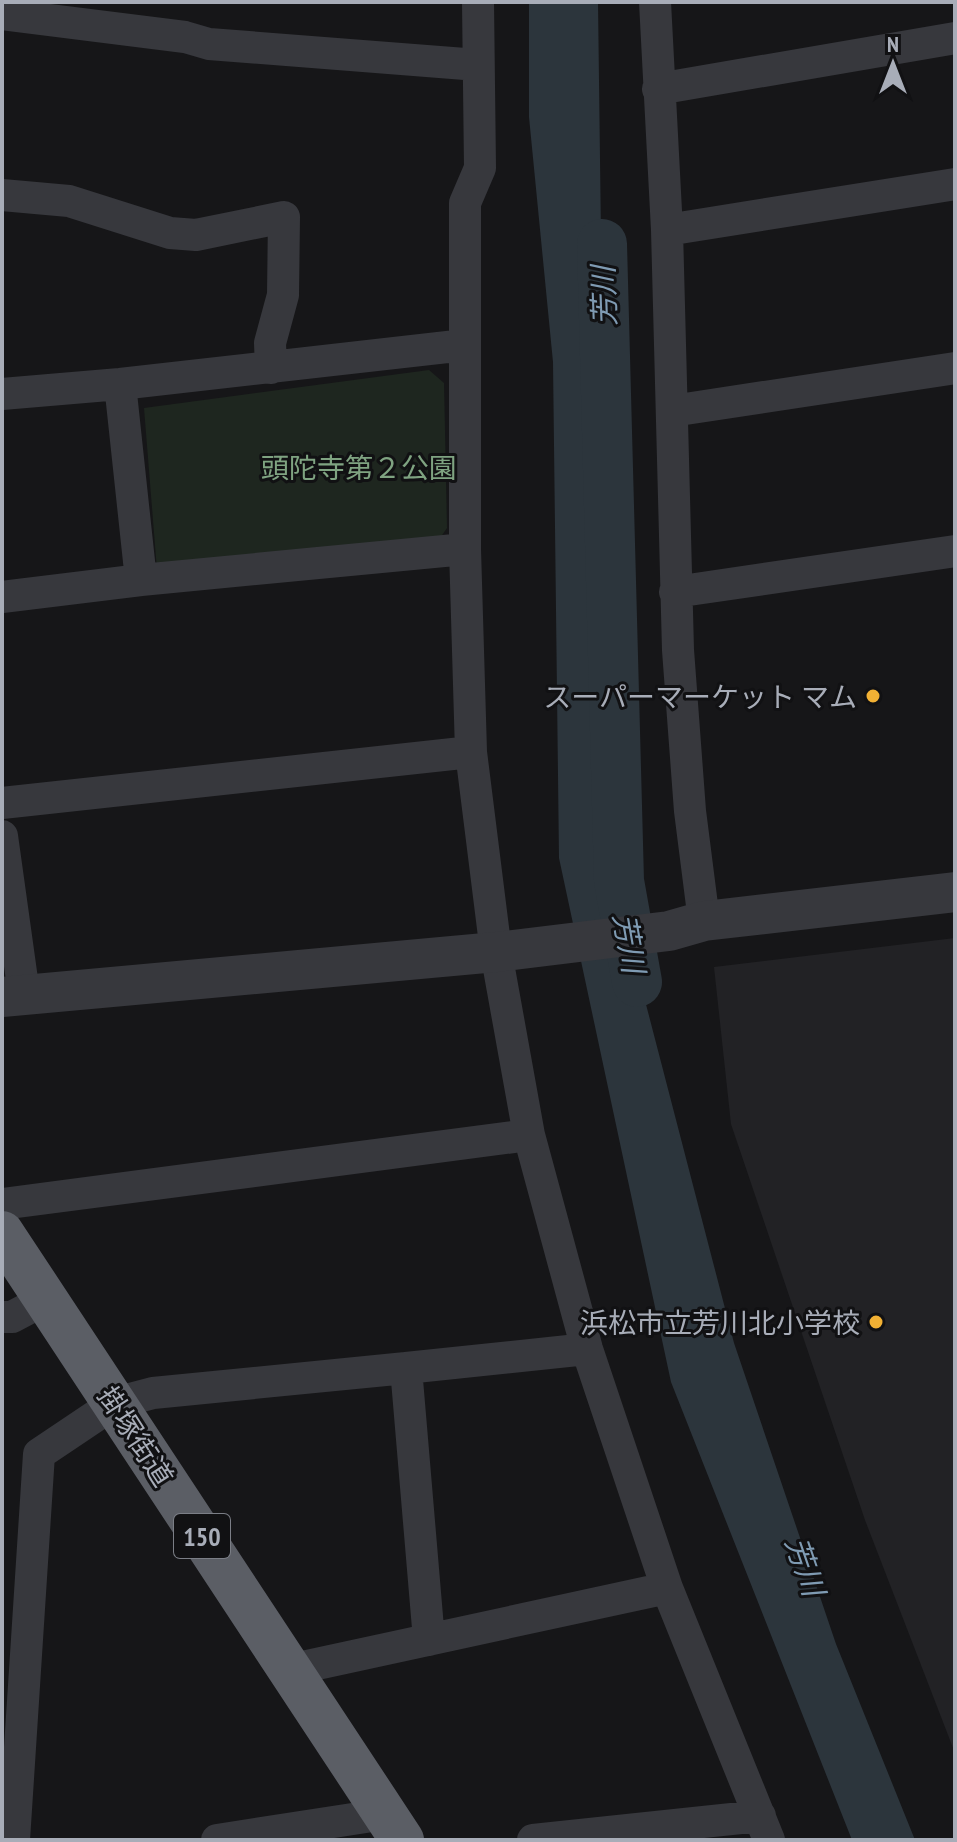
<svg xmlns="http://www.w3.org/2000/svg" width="957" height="1842" viewBox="0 0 957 1842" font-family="'PT Sans Narrow','Noto Sans JP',sans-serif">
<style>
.built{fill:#222225}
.green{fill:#1e261f}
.water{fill:#2c353c}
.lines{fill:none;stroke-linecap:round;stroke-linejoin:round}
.river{stroke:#2c353c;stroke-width:50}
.minor{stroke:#37383d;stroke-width:32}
.tertiary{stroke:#37383d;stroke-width:40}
.trunk{stroke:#5b5e65;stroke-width:44}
.poi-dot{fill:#f2b134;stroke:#111113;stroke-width:3}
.labels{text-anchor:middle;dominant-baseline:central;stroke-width:6;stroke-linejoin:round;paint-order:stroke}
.shield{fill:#111113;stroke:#7b7e86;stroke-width:2}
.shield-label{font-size:26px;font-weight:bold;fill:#a8adb8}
.park-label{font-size:28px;fill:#7fa381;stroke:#111113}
.poi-label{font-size:28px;fill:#a8adb8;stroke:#111113;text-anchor:end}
.street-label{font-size:28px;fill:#a8adb8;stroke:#111113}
.water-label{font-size:30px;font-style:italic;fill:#7f9bb3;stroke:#111113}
</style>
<rect width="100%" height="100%" fill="#161618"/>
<path class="built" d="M 955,938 L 955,1753 L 865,1520 L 731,1124 L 714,967 Z"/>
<path class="green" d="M 429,370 L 444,383 L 447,528 L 434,547 L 157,570 L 144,408 Z"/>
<path class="water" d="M 529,2 L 598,2 L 609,862 L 734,1343 L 836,1644 L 915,1840 L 852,1840 L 671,1382 L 559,858 L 553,362 L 529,117 Z"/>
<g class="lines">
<path class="river" d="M 602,244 L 619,881 L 637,982"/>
<path class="minor" d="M 478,2 L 480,168 L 465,203 L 465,549 L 471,752 L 496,952 L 529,1135 L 587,1349 L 667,1588 L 769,1840
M 655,2 L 667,230 L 678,650 L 690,811 L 704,921
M 2,14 L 185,37 L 209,44 L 478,65
M 658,89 L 955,38
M 2,195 L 69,201 L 170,233 L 196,235 L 284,217 L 283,295 L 270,343 L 271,368
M 667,230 L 955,184
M 120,384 L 141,580
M 2,394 L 120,384 L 465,345
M 672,411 L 955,368
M 675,592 L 955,551
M 2,597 L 141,580 L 465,549
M 2,803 L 471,752
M 2,836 L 24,994
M 2,1204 L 529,1135
M 2,1317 L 12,1317 L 46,1299
M 429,1640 L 406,1368 L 587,1349
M 289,1670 L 667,1588
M 14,1840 L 39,1454 L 115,1403 L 153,1393 L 406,1368
M 217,1840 L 385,1814
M 533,1840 L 760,1816"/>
<path class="tertiary" d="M 2,997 L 496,952 L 669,931 L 704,921 L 955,892"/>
<path class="trunk" d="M 2,1233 L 402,1840"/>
</g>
<g class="poi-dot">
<circle cx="873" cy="696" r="8"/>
<circle cx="876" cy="1322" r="8"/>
</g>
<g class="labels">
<rect class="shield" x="174" y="1514" width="56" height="44" rx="6"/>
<g class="shield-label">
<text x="202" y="1536">150</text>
</g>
<g class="park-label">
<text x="359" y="467">頭陀寺第２公園</text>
</g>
<g class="poi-label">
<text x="857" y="696">スーパーマーケット マム</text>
<text x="860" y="1322">浜松市立芳川北小学校</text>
</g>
<g class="street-label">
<text transform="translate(136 1436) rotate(57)">掛塚街道</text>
</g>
<g class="water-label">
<text transform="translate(603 296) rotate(-92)">芳川</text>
<text transform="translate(630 943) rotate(80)">芳川</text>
<text transform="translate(806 1566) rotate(71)">芳川</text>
</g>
</g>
<rect width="957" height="1842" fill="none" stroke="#a8adb8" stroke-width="8"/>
<g transform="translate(893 64)" stroke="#111113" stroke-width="6" paint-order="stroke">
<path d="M0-6L14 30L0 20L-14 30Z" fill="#a8adb8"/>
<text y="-12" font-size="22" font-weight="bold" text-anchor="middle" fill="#a8adb8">N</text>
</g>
</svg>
